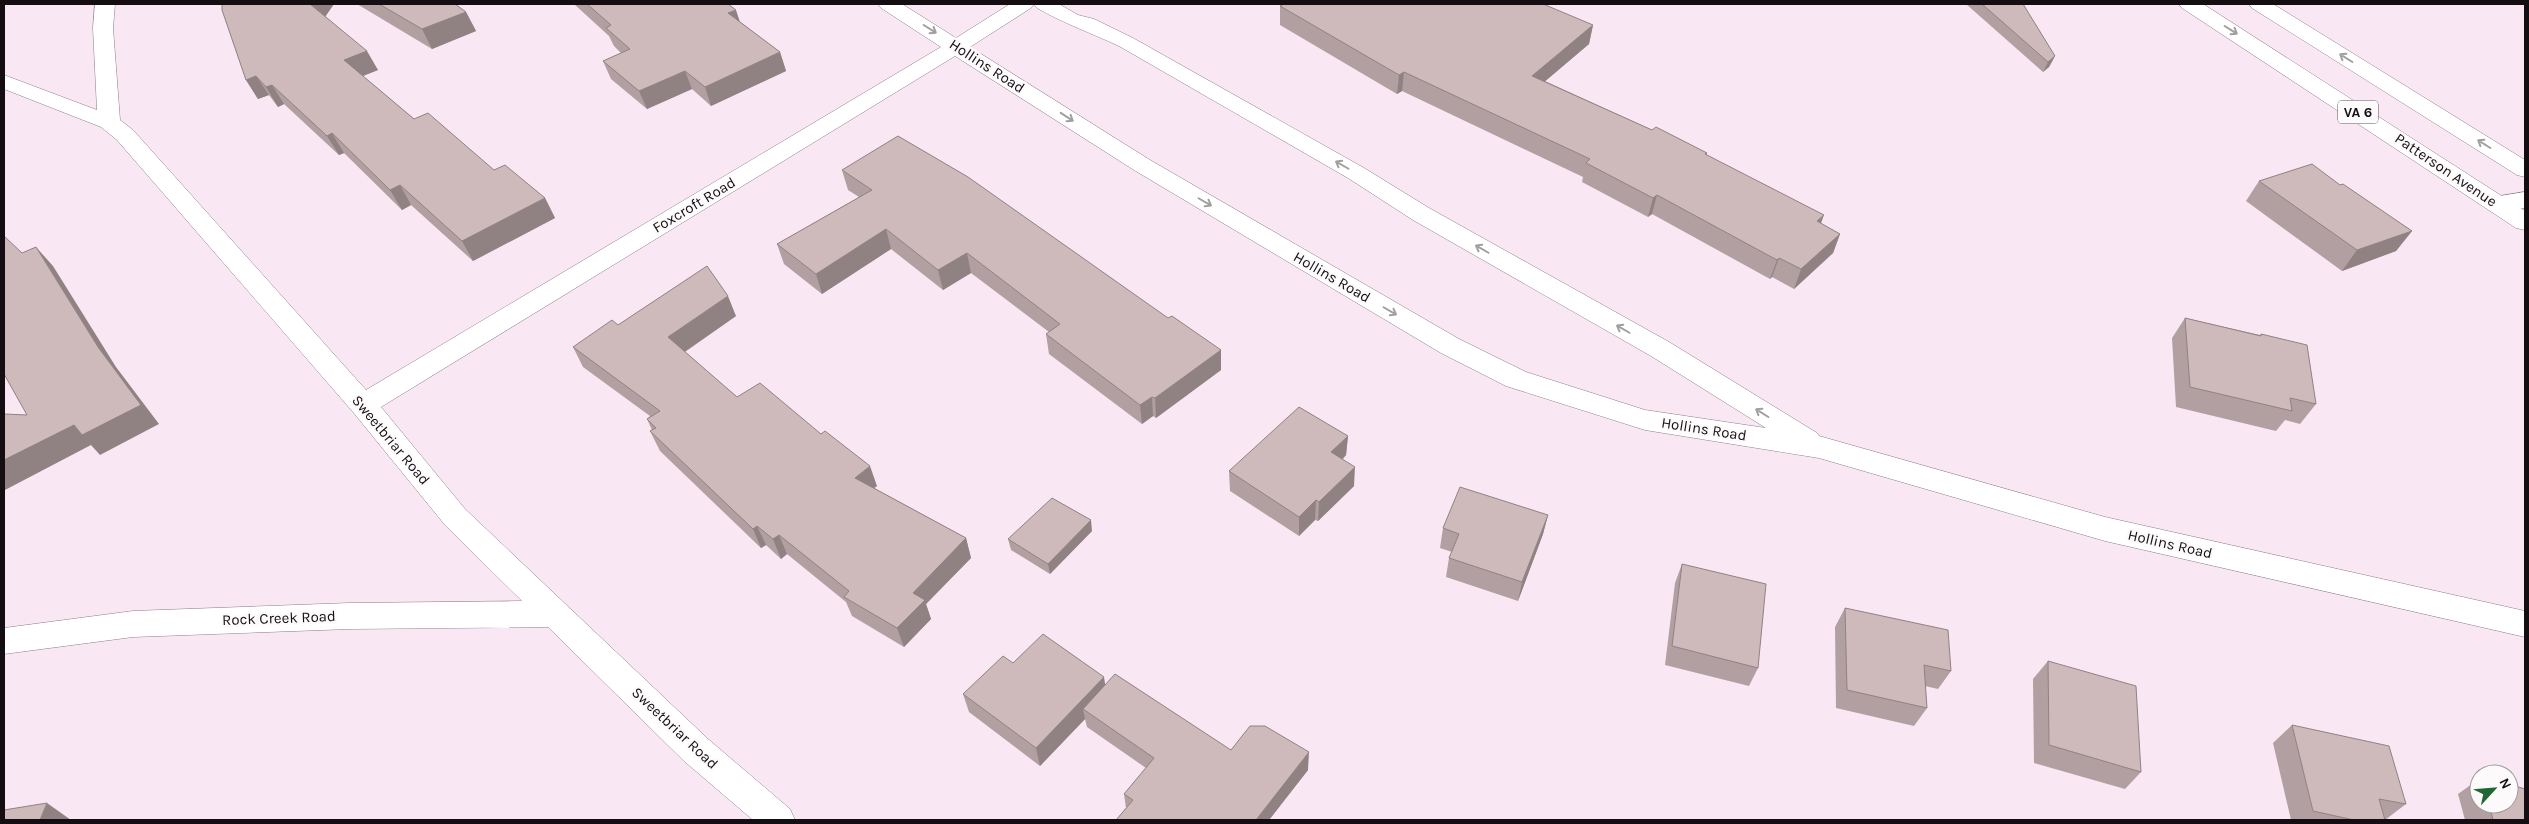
<svg xmlns="http://www.w3.org/2000/svg" width="2529" height="824" viewBox="0 0 2529 824" font-family="Karla,sans-serif">
<style>
.lines{fill:none;stroke-linecap:round;stroke-linejoin:round}
.minor-casing{stroke:#8d7e88;stroke-width:1}
.major-casing{stroke:#8d7e88;stroke-width:1}
.minor{fill:#fff;fill-rule:evenodd}
.major{fill:#fff;fill-rule:evenodd}
.wall{fill:#b19fa1}
.shaded-wall{fill:#908283}
.building{fill:#ceb9bb;stroke:#908283}
.oneway{stroke:#a19fa0}
.labels{text-anchor:middle;dominant-baseline:central;stroke-width:5;stroke-linejoin:round;paint-order:stroke}
.shield{fill:#fdfafc;stroke:#5a5558;stroke-width:1}
.shield-label{font-size:14px;font-weight:bold;fill:#140e12}
.street-label{font-size:15px;fill:#140e12;stroke:#fdfafc}
</style>
<rect width="100%" height="100%" fill="#f9e8f3"/>
<g class="lines">
<g class="minor-casing">
<path id="minor" d="M 95,4 L 115,4 L 113,28 L 120,120 L 133,130 L 366,390 L 941,47 L 881,8 L 878,4 L 902,4 L 956,38 L 1010,4 L 1059,4 L 1078,15 L 1094,19 L 1133,38 L 1364,168 L 1429,208 L 1669,342 L 1817,433 L 1819,436 L 2105,517 L 2525,611 L 2525,637 L 2105,541 L 1819,458 L 1645,430 L 1506,386 L 1441,353 L 1134,170 L 955,56 L 381,407 L 465,509 L 708,739 L 790,809 L 795,820 L 753,820 L 684,761 L 548,627 L 350,629 L 133,637 L 4,654 L 4,628 L 133,611 L 350,603 L 522,601 L 445,525 L 353,412 L 117,140 L 101,127 L 4,89 L 4,75 L 97,110 L 93,28 ZM 1034,4 L 1037,8 C 1063,23 1091,33 1119,46 L 1348,178 L 1413,220 L 1651,356 L 1766,428 L 1645,410 L 1526,372 L 1459,339 L 1150,160 L 970,47 L 1031,8 Z
M 2525,192 L 2525,208 L 2496,211 L 2488,208 L 2484,203 L 2488,198 Z"/>
</g>
<g class="major-casing">
<path id="major" d="M 2179,4 L 2203,4 L 2525,211 L 2525,230 L 2516,228 L 2182,8 Z
M 2249,4 L 2273,4 L 2525,160 L 2525,177 L 2517,175 L 2252,8 Z"/>
</g>
<use href="#minor" class="minor"/>
<use href="#major" class="major"/>
</g>
<path class="wall" d="M 222,4 L 334,4 L 325,16 L 378,70 L 363,76 L 414,119 L 494,170 L 545,198 L 555,218 L 473,261 L 411,205 L 402,210 L 344,153 L 339,155 L 284,104 L 278,107 L 269,95 L 258,99 L 246,80 Z
M 357,4 L 455,4 L 466,12 L 476,31 L 432,49 Z
M 574,4 L 728,4 L 739,21 L 780,52 L 786,71 L 711,106 L 692,89 L 647,109 L 611,79 L 603,61 L 621,53 L 614,46 L 609,36 Z
M 1966,4 L 2023,4 L 2055,56 L 2049,67 L 2043,72 Z
M 1280,6 L 1593,25 L 1589,44 L 1545,81 L 1652,130 L 1707,153 L 1707,155 L 1821,224 L 1840,234 L 1833,253 L 1794,289 L 1772,277 L 1770,279 L 1652,214 L 1648,217 L 1582,182 L 1583,177 L 1402,91 L 1397,94 L 1280,25 Z
M 842,170 L 1168,318 L 1221,350 L 1221,370 L 1156,418 L 1153,416 L 1142,424 L 1049,354 L 1046,334 L 1049,332 L 971,273 L 943,290 L 891,249 L 822,294 L 784,264 L 777,244 L 859,197 L 848,190 Z
M 2259,181 L 2340,185 L 2412,231 L 2396,251 L 2342,271 L 2246,201 Z
M 736,316 L 685,352 L 737,397 L 877,486 L 874,488 L 966,538 L 971,558 L 926,604 L 931,619 L 904,647 L 852,616 L 846,602 L 787,554 L 781,559 L 766,545 L 761,548 L 660,451 L 650,431 L 652,430 L 647,419 L 650,416 L 583,367 L 573,347 L 618,325 Z
M 2185,318 L 2260,335 L 2261,334 L 2316,404 L 2300,424 L 2285,420 L 2276,431 L 2176,407 L 2172,338 Z
M 1348,436 L 1346,455 L 1343,459 L 1354,486 L 1318,521 L 1315,520 L 1299,536 L 1230,491 L 1229,471 Z
M 1548,515 L 1543,534 L 1518,601 L 1446,577 L 1449,558 L 1452,552 L 1440,548 L 1443,528 Z
M 1092,531 L 1050,574 L 1011,550 L 1008,539 Z
M 1682,564 L 1758,668 L 1749,686 L 1665,665 L 1675,583 Z
M 1845,608 L 1951,671 L 1938,689 L 1925,686 L 1927,708 L 1914,726 L 1836,708 L 1835,627 Z
M 2048,661 L 2141,772 L 2125,789 L 2034,763 L 2033,679 Z
M 1013,663 L 1105,684 L 1231,750 L 1308,770 L 1269,820 L 1116,820 L 1126,808 L 1124,794 L 1146,768 L 1087,727 L 1085,719 L 1040,766 L 969,712 L 963,694 Z
M 2292,725 L 2406,804 L 2385,820 L 2291,820 L 2273,743 Z
M 2479,779 L 2479,804 L 2509,804 L 2525,820 L 2465,820 L 2458,794 Z"/>
<path class="shaded-wall" d="M 310,4 L 334,4 L 321,23 Z
M 736,10 L 742,28 L 728,13 Z
M 466,12 L 476,31 L 432,49 L 422,29 Z
M 1593,25 L 1589,44 L 1529,95 L 1532,76 Z
M 367,51 L 378,70 L 355,79 L 344,60 Z
M 780,52 L 786,71 L 711,106 L 705,87 Z
M 2055,56 L 2049,67 L 2043,72 L 2048,62 Z
M 685,71 L 692,89 L 647,109 L 639,91 Z
M 1404,72 L 1402,91 L 1397,94 L 1399,75 Z
M 256,76 L 269,95 L 258,99 L 246,80 Z
M 272,85 L 284,104 L 278,107 L 266,87 Z
M 332,133 L 344,153 L 339,155 L 327,136 Z
M 400,185 L 411,205 L 402,210 L 390,190 Z
M 1657,195 L 1652,214 L 1648,217 L 1653,198 Z
M 545,198 L 555,218 L 473,261 L 462,241 Z
M 1824,215 L 1817,234 L 1817,221 Z
M 886,229 L 891,249 L 822,294 L 816,274 Z
M 2412,231 L 2396,251 L 2342,271 L 2357,250 Z
M 1840,234 L 1833,253 L 1794,289 L 1801,269 Z
M 36,247 L 53,266 L 116,367 L 159,424 L 100,455 L 91,445 L 5,490 L 4,489 L 4,460 L 98,347 Z
M 967,253 L 971,273 L 943,290 L 938,270 Z
M 1779,258 L 1772,277 L 1770,279 L 1777,260 Z
M 728,296 L 736,316 L 677,357 L 668,337 Z
M 1221,350 L 1221,370 L 1156,418 L 1155,398 Z
M 1152,397 L 1153,416 L 1142,424 L 1140,405 Z
M 1348,436 L 1346,455 L 1330,471 L 1331,452 Z
M 870,466 L 877,486 L 862,497 L 855,478 Z
M 1355,467 L 1354,486 L 1318,521 L 1319,502 Z
M 1316,500 L 1315,520 L 1299,536 L 1299,517 Z
M 1548,515 L 1543,534 L 1518,601 L 1522,582 Z
M 1091,520 L 1092,531 L 1050,574 L 1048,564 Z
M 757,526 L 766,545 L 761,548 L 753,529 Z
M 779,535 L 787,554 L 781,559 L 773,539 Z
M 966,538 L 971,558 L 926,604 L 931,619 L 904,647 L 897,628 L 913,593 Z
M 1104,677 L 1107,696 L 1083,709 L 1085,719 L 1040,766 L 1036,748 Z
M 1309,752 L 1308,770 L 1269,820 L 1256,820 Z
M 47,803 L 71,820 L 40,820 Z"/>
<path class="building" d="M 222,4 L 310,4 L 367,51 L 344,60 L 414,119 L 428,113 L 494,170 L 505,165 L 545,198 L 462,241 L 400,185 L 390,190 L 332,133 L 327,136 L 272,85 L 266,87 L 256,76 L 246,80 L 222,10 Z
M 379,4 L 455,4 L 466,12 L 422,29 Z
M 587,4 L 728,4 L 736,10 L 728,13 L 780,52 L 705,87 L 685,71 L 639,91 L 603,61 L 630,49 L 606,28 L 611,25 Z
M 1284,4 L 1543,4 L 1593,25 L 1532,76 L 1652,130 L 1656,127 L 1707,153 L 1705,154 L 1824,215 L 1817,221 L 1840,234 L 1801,269 L 1779,258 L 1777,260 L 1657,195 L 1653,198 L 1586,163 L 1590,159 L 1404,72 L 1399,75 L 1280,6 Z
M 1982,4 L 2023,4 L 2055,56 L 2048,62 Z
M 898,136 L 968,177 L 1168,318 L 1172,316 L 1221,350 L 1155,398 L 1152,397 L 1140,405 L 1046,334 L 1060,324 L 967,253 L 938,270 L 886,229 L 816,274 L 777,244 L 872,190 L 842,170 Z
M 2312,164 L 2340,185 L 2343,184 L 2412,231 L 2357,250 L 2259,181 Z
M 4,236 L 22,253 L 36,247 L 98,347 L 141,405 L 82,435 L 74,425 L 4,460 L 4,414 L 27,415 L 4,374 Z
M 707,266 L 728,296 L 668,337 L 737,397 L 760,383 L 821,434 L 825,431 L 870,466 L 855,478 L 966,538 L 913,593 L 925,600 L 897,628 L 844,597 L 849,591 L 779,535 L 773,539 L 757,526 L 753,529 L 650,431 L 656,428 L 647,419 L 660,411 L 573,347 L 612,320 L 618,325 Z
M 2185,318 L 2261,336 L 2261,334 L 2307,345 L 2316,404 L 2290,398 L 2292,411 L 2190,387 Z
M 1299,407 L 1348,436 L 1331,452 L 1355,467 L 1319,502 L 1316,500 L 1299,517 L 1229,471 Z
M 1460,487 L 1548,515 L 1522,582 L 1449,558 L 1459,534 L 1443,528 Z
M 1052,498 L 1091,520 L 1048,564 L 1008,539 Z
M 1682,564 L 1766,584 L 1758,668 L 1672,646 Z
M 1845,608 L 1948,630 L 1951,671 L 1924,665 L 1927,708 L 1847,690 Z
M 1043,634 L 1104,677 L 1036,748 L 963,694 L 1003,656 L 1013,663 Z
M 2048,661 L 2136,686 L 2141,772 L 2049,745 Z
M 1115,674 L 1231,750 L 1250,726 L 1265,726 L 1309,752 L 1256,820 L 1116,820 L 1133,800 L 1124,794 L 1154,758 L 1083,709 Z
M 2292,725 L 2389,746 L 2406,804 L 2379,799 L 2385,820 L 2354,820 L 2313,811 Z
M 2509,784 L 2525,789 L 2525,820 L 2493,820 L 2489,804 L 2509,804 Z
M 47,803 L 40,820 L 4,820 L 4,810 Z"/>
<defs><path id="oneway-shaft" d="M-6 0H5M1.5-3L5.5 0L1.5 3" fill="none" stroke-width="1.6" stroke-linecap="round" stroke-linejoin="round" transform="scale(1.25)"/></defs>
<g class="oneway">
<use href="#oneway-shaft" transform="translate(930 29) rotate(32)"/>
<use href="#oneway-shaft" transform="translate(2231 30) rotate(32)"/>
<use href="#oneway-shaft" transform="translate(2346 58) rotate(-148)"/>
<use href="#oneway-shaft" transform="translate(1067 117) rotate(33)"/>
<use href="#oneway-shaft" transform="translate(2484 144) rotate(-148)"/>
<use href="#oneway-shaft" transform="translate(1342 165) rotate(-150)"/>
<use href="#oneway-shaft" transform="translate(1205 202) rotate(30)"/>
<use href="#oneway-shaft" transform="translate(1482 249) rotate(-150)"/>
<use href="#oneway-shaft" transform="translate(1390 311) rotate(30)"/>
<use href="#oneway-shaft" transform="translate(1623 329) rotate(-150)"/>
<use href="#oneway-shaft" transform="translate(1762 413) rotate(-148)"/>
</g>
<g class="labels">
<rect class="shield" x="2338" y="100.5" width="40" height="23" rx="4"/>
<g class="shield-label">
<text x="2358" y="112">VA 6</text>
</g>
<g class="street-label">
<text transform="translate(987 66) rotate(33)">Hollins Road</text>
<text transform="translate(2446 170) rotate(34)">Patterson Avenue</text>
<text transform="translate(694 205) rotate(-31)">Foxcroft Road</text>
<text transform="translate(1332 277) rotate(30)">Hollins Road</text>
<text transform="translate(1704 429) rotate(9)">Hollins Road</text>
<text transform="translate(391 440) rotate(50)">Sweetbriar Road</text>
<text transform="translate(2170 544) rotate(13)">Hollins Road</text>
<text transform="translate(279 618) rotate(-2)">Rock Creek Road</text>
<text transform="translate(675 728) rotate(43)">Sweetbriar Road</text>
</g>
</g>
<rect width="2529" height="824" fill="none" stroke="#140e12" stroke-width="10"/>
<g transform="translate(2494 789) rotate(64)"><circle r="24" fill="#fdfafc" stroke="#a09c9e"/>
<path d="M0-4L9 19L0 12L-9 19Z" fill="#1f6733"/>
<text y="-8" font-size="14" font-weight="bold" text-anchor="middle" fill="#140e12">N</text>
</g>
</svg>
